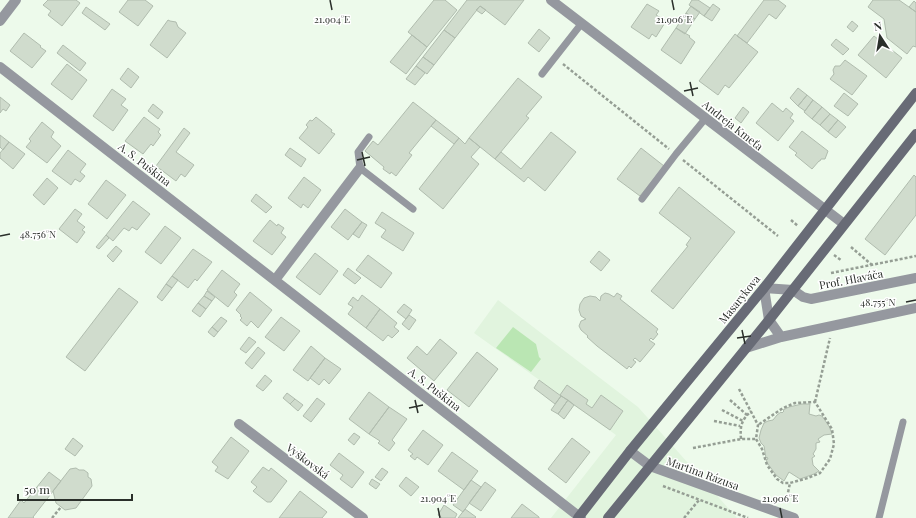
<svg xmlns="http://www.w3.org/2000/svg" width="916" height="518" viewBox="0 0 916 518" font-family="'Playfair Display',serif">
<style>
.built{fill:#e1f4de}
.green{fill:#bae6b3}
.building{fill:#d0dccd;stroke:#b0bcae}
.lines{fill:none;stroke-linecap:round;stroke-linejoin:round}
.path{stroke:#959e94;stroke-width:2.5;stroke-dasharray:3 2;stroke-linecap:butt}
.service{stroke:#95989f;stroke-width:7}
.minor{stroke:#95989f;stroke-width:10}
.secondary{stroke:#686b76;stroke-width:10}
.ticks{fill:none;stroke:#2a2f2a;stroke-width:1.5}
.labels{text-anchor:middle;dominant-baseline:central;stroke-width:3;stroke-linejoin:round;paint-order:stroke}
.street-label{font-size:11px;fill:#2a2f2a;stroke:#fff}
.ticks-label{font-size:10px;text-anchor:middle;fill:#2a2f2a;stroke:#fff;stroke-width:3;stroke-linejoin:round;paint-order:stroke}
</style>
<rect width="100%" height="100%" fill="#edfaeb"/>
<path class="built" d="M 498,300 L 638,407 L 737,518 L 551,518 L 616,435 L 474,333 Z"/>
<path class="green" d="M 513,327 L 536,344 L 539,357 L 541,359 L 531,372 L 496,348 Z"/>
<path class="building" d="M 48,0 L 76,0 L 80,3 L 62,26 L 48,15 L 51,11 L 43,5 Z
M 128,0 L 145,0 L 153,6 L 138,26 L 119,12 Z
M 434,0 L 445,0 L 457,10 L 427,47 L 408,32 Z
M 467,0 L 524,0 L 505,25 L 480,6 L 455,38 L 444,30 Z
M 692,0 L 698,0 L 710,8 L 704,16 L 689,5 Z
M 764,0 L 778,0 L 786,6 L 776,19 L 769,14 L 747,43 L 737,36 Z
M 873,0 L 899,0 L 916,12 L 916,47 L 913,46 L 907,54 L 887,38 L 884,19 L 868,7 Z
M 914,1 L 916,3 L 916,12 L 909,7 Z
M 647,4 L 659,11 L 656,15 L 666,21 L 656,37 L 652,34 L 649,39 L 631,27 Z
M 713,4 L 720,9 L 712,21 L 704,16 Z
M 480,6 L 486,10 L 482,14 L 476,10 Z
M 691,6 L 700,12 L 695,19 L 686,13 Z
M 86,7 L 110,24 L 105,30 L 82,13 Z
M 686,13 L 695,19 L 685,34 L 676,28 Z
M 168,20 L 170,21 L 176,22 L 178,27 L 186,33 L 167,58 L 150,45 Z
M 852,21 L 858,26 L 853,32 L 847,27 Z
M 676,28 L 690,36 L 689,37 L 695,42 L 681,64 L 661,50 Z
M 539,29 L 550,38 L 539,52 L 528,43 Z
M 444,30 L 455,38 L 434,65 L 423,57 Z
M 24,33 L 41,46 L 40,47 L 46,51 L 32,68 L 10,51 Z
M 735,34 L 758,52 L 729,88 L 725,85 L 718,95 L 699,81 Z
M 412,35 L 427,47 L 406,74 L 390,62 Z
M 874,36 L 902,58 L 886,78 L 858,55 Z
M 836,39 L 849,49 L 843,55 L 831,45 Z
M 63,45 L 86,63 L 80,71 L 57,53 Z
M 423,57 L 434,65 L 427,74 L 416,66 Z
M 845,60 L 867,76 L 852,95 L 830,79 L 834,74 L 833,70 L 835,66 L 840,66 Z
M 67,64 L 87,80 L 72,100 L 51,84 Z
M 416,66 L 425,73 L 415,85 L 406,79 Z
M 128,68 L 139,77 L 131,88 L 120,79 Z
M 518,78 L 542,97 L 526,116 L 529,118 L 495,159 L 469,138 Z
M 798,88 L 807,95 L 798,106 L 790,98 Z
M 112,89 L 126,99 L 121,105 L 128,110 L 113,131 L 93,116 Z
M 844,93 L 858,104 L 848,116 L 834,106 Z
M 807,95 L 813,100 L 805,111 L 798,106 Z
M 0,97 L 10,105 L 6,111 L 3,109 L 0,113 Z
M 813,100 L 822,107 L 812,119 L 804,112 Z
M 413,102 L 436,120 L 409,153 L 412,155 L 396,176 L 391,172 L 390,174 L 383,169 L 384,167 L 365,151 L 373,141 L 378,145 Z
M 772,103 L 783,112 L 786,108 L 793,114 L 790,118 L 794,121 L 778,141 L 756,123 Z
M 153,104 L 163,112 L 158,119 L 148,111 Z
M 743,107 L 749,112 L 741,123 L 735,118 Z
M 822,107 L 830,114 L 820,125 L 812,119 Z
M 830,114 L 838,120 L 828,132 L 820,125 Z
M 144,117 L 160,129 L 158,132 L 161,135 L 153,146 L 151,144 L 143,154 L 125,141 Z
M 316,117 L 332,130 L 331,132 L 335,134 L 319,154 L 299,138 L 308,127 L 306,125 L 310,120 L 312,121 Z
M 436,120 L 459,138 L 454,144 L 431,126 Z
M 838,120 L 846,127 L 836,138 L 828,132 Z
M 42,122 L 54,132 L 51,137 L 61,146 L 47,163 L 26,147 L 31,141 L 29,139 Z
M 184,128 L 190,133 L 176,152 L 194,165 L 185,177 L 181,174 L 176,181 L 156,166 Z
M 802,131 L 828,151 L 825,159 L 821,159 L 820,161 L 819,161 L 812,169 L 795,155 L 797,153 L 789,147 Z
M 551,132 L 576,152 L 545,191 L 528,177 L 524,182 L 495,159 L 501,152 L 521,169 Z
M 0,135 L 9,142 L 3,150 L 0,147 Z
M 459,138 L 465,144 L 469,138 L 480,147 L 471,157 L 479,164 L 443,209 L 419,189 Z
M 9,142 L 25,154 L 13,169 L 0,158 L 0,153 Z
M 290,148 L 306,159 L 301,167 L 285,155 Z
M 641,148 L 664,166 L 640,196 L 617,179 Z
M 68,150 L 86,164 L 80,172 L 85,176 L 80,182 L 75,179 L 71,185 L 52,171 Z
M 914,175 L 916,177 L 916,215 L 885,255 L 865,239 Z
M 304,177 L 321,190 L 308,208 L 303,204 L 301,208 L 288,198 Z
M 47,178 L 58,188 L 44,205 L 33,195 Z
M 106,180 L 126,195 L 107,219 L 88,204 Z
M 679,187 L 735,232 L 673,309 L 651,291 L 688,246 L 686,245 L 691,238 L 659,213 Z
M 256,194 L 272,207 L 266,213 L 251,201 Z
M 133,201 L 150,214 L 137,230 L 132,227 L 129,231 L 124,228 L 113,241 L 106,235 Z
M 75,209 L 82,214 L 77,221 L 85,227 L 82,230 L 85,232 L 77,243 L 59,229 Z
M 345,209 L 362,222 L 348,240 L 331,227 Z
M 382,212 L 414,233 L 403,251 L 381,237 L 386,230 L 375,223 Z
M 270,220 L 277,226 L 278,224 L 284,228 L 281,233 L 286,237 L 272,255 L 253,241 Z
M 362,222 L 367,225 L 359,238 L 353,234 Z
M 165,226 L 181,238 L 161,264 L 145,252 Z
M 106,235 L 109,238 L 99,249 L 96,247 Z
M 116,246 L 122,251 L 113,262 L 107,256 Z
M 193,249 L 212,262 L 197,281 L 195,279 L 188,288 L 172,276 Z
M 599,251 L 610,260 L 601,271 L 590,262 Z
M 315,253 L 338,271 L 320,295 L 296,277 Z
M 368,255 L 392,273 L 381,288 L 356,270 Z
M 348,268 L 361,278 L 355,284 L 343,275 Z
M 222,270 L 240,284 L 234,292 L 237,295 L 228,307 L 207,290 Z
M 172,276 L 178,280 L 172,288 L 166,284 Z
M 166,284 L 172,288 L 162,301 L 157,297 Z
M 119,288 L 138,302 L 85,371 L 66,357 Z
M 207,291 L 215,297 L 212,301 L 204,296 Z
M 250,292 L 272,310 L 258,328 L 251,321 L 247,326 L 240,320 L 242,318 L 240,316 L 241,315 L 236,310 Z
M 605,293 L 609,294 L 614,297 L 617,293 L 622,296 L 620,299 L 658,329 L 656,332 L 658,334 L 653,340 L 651,338 L 649,340 L 655,344 L 640,362 L 635,358 L 633,360 L 636,362 L 631,368 L 629,366 L 627,369 L 597,346 L 587,337 L 588,336 L 581,330 L 579,326 L 581,321 L 586,319 L 581,316 L 579,310 L 580,304 L 584,298 L 590,296 L 596,297 L 600,301 L 601,296 Z
M 362,295 L 380,309 L 366,328 L 348,314 L 353,307 L 348,304 L 353,297 L 358,301 Z
M 204,296 L 212,301 L 206,309 L 198,303 Z
M 198,303 L 206,309 L 200,317 L 192,311 Z
M 404,304 L 412,310 L 406,319 L 397,312 Z
M 380,309 L 397,323 L 394,327 L 399,331 L 392,338 L 388,335 L 383,341 L 366,328 Z
M 409,315 L 416,320 L 409,330 L 402,324 Z
M 221,317 L 227,321 L 218,332 L 212,327 Z
M 281,317 L 300,331 L 284,351 L 265,337 Z
M 212,327 L 218,332 L 214,337 L 208,332 Z
M 249,337 L 256,342 L 246,353 L 240,349 Z
M 440,339 L 457,353 L 434,381 L 407,358 L 417,346 L 427,355 Z
M 311,346 L 325,358 L 308,381 L 293,370 Z
M 258,347 L 265,353 L 252,369 L 245,363 Z
M 477,352 L 498,369 L 469,407 L 447,390 Z
M 325,358 L 341,369 L 329,384 L 324,379 L 319,385 L 310,378 Z
M 265,375 L 272,381 L 263,391 L 256,386 Z
M 539,380 L 561,396 L 555,404 L 534,388 Z
M 567,385 L 588,400 L 586,404 L 592,408 L 601,395 L 623,411 L 610,430 L 560,395 Z
M 369,392 L 389,407 L 369,434 L 349,419 Z
M 287,393 L 295,399 L 290,404 L 283,398 Z
M 561,396 L 568,400 L 558,414 L 551,410 Z
M 317,398 L 325,404 L 311,422 L 303,416 Z
M 295,399 L 303,405 L 298,411 L 290,404 Z
M 568,400 L 574,405 L 564,419 L 558,414 Z
M 802,404 L 810,404 L 809,414 L 816,416 L 819,415 L 822,416 L 829,426 L 832,434 L 824,435 L 818,439 L 820,442 L 816,443 L 816,449 L 813,454 L 815,456 L 812,458 L 813,465 L 819,471 L 814,474 L 800,479 L 789,472 L 784,481 L 776,475 L 768,464 L 766,460 L 768,459 L 767,457 L 766,458 L 764,446 L 761,443 L 759,438 L 761,430 L 764,423 L 768,421 L 773,420 L 777,415 L 781,412 L 782,413 L 784,411 L 783,410 L 789,407 Z
M 389,407 L 407,419 L 392,440 L 395,443 L 389,451 L 378,443 L 380,441 L 369,434 Z
M 423,430 L 443,445 L 428,465 L 417,457 L 415,460 L 410,456 L 413,454 L 408,450 Z
M 354,433 L 360,437 L 354,445 L 348,440 Z
M 231,437 L 249,451 L 228,479 L 215,471 L 218,467 L 212,462 Z
M 73,438 L 83,446 L 75,456 L 65,449 Z
M 572,438 L 590,452 L 566,483 L 548,469 Z
M 452,452 L 478,471 L 464,490 L 438,471 Z
M 339,453 L 364,472 L 352,488 L 340,479 L 343,475 L 330,465 Z
M 263,467 L 269,471 L 271,468 L 287,481 L 271,502 L 267,502 L 253,491 L 257,487 L 251,482 Z
M 76,468 L 79,470 L 84,470 L 88,473 L 88,477 L 91,479 L 92,486 L 76,508 L 65,510 L 56,503 L 53,491 L 70,469 Z
M 382,468 L 388,472 L 381,481 L 375,477 Z
M 49,472 L 61,481 L 33,517 L 34,518 L 8,518 L 21,500 L 24,503 Z
M 406,477 L 419,487 L 411,496 L 399,486 Z
M 372,479 L 380,484 L 376,489 L 369,484 Z
M 471,480 L 481,487 L 463,512 L 453,505 Z
M 485,482 L 496,490 L 481,511 L 469,503 Z
M 300,491 L 327,512 L 322,518 L 279,518 Z
M 522,504 L 539,517 L 539,518 L 511,518 Z
M 444,505 L 457,514 L 455,518 L 442,518 L 438,515 Z
M 465,509 L 476,517 L 475,518 L 458,518 Z"/>
<g class="lines">
<path class="path" d="M 563,64 L 669,149
M 683,160 L 778,236
M 791,220 L 798,226
M 851,247 L 872,265
M 834,255 L 841,260
M 831,273 L 916,256
M 739,389 L 758,425 L 756,439 L 762,449 L 767,465 L 777,479 L 783,483 L 790,483 L 808,478 L 820,473 L 830,459 L 834,444 L 832,429 L 815,402 L 795,403 L 783,408 L 758,425
M 730,400 L 747,415
M 815,402 L 830,338
M 722,410 L 743,421
M 714,421 L 740,426
M 741,439 C 740,426 741,421 751,411
M 693,448 L 741,439 L 756,439
M 663,486 L 748,518
M 786,502 L 790,483
M 52,518 L 61,507
M 684,518 L 699,500"/>
<path class="service" d="M 542,74 L 582,23
M 369,137 L 358,152 L 360,168 L 413,209
M 642,199 L 676,154 L 705,119
M 879,518 L 903,422"/>
<path class="minor" d="M 551,0 L 844,224
M 0,21 L 16,0
M 0,67 L 581,518
M 916,278 L 811,299 L 803,297 L 793,290 L 764,288 L 769,320 L 781,337 L 916,308
M 275,280 L 360,168
M 746,348 L 781,337
M 239,424 L 363,518
M 630,451 L 650,466 L 794,518"/>
<path class="secondary" d="M 578,518 L 630,451 L 764,288 L 916,93
M 608,518 L 769,320 L 916,134"/>
</g>
<path class="ticks" d="M 330,0 L 332,10M 672,0 L 674,10M 690,82 L 693,96M 684,91 L 698,88M 362,152 L 365,166M 357,160 L 370,157M 0,236 L 10,234M 906,302 L 916,300M 742,330 L 745,344M 737,338 L 751,336M 415,400 L 418,413M 409,408 L 423,405M 438,508 L 440,518M 780,508 L 782,518"/>
<g class="labels">
<g class="street-label">
<text transform="translate(733 125) rotate(38)">Andreja Kmeťa</text>
<text transform="translate(145 164) rotate(38)">A. S. Puškina</text>
<text transform="translate(851 279) rotate(-11)">Prof. Hlaváča</text>
<text transform="translate(739 299) rotate(-51)">Masarykova</text>
<text transform="translate(435 389) rotate(38)">A. S. Puškina</text>
<text transform="translate(308 461) rotate(37)">Vyškovská</text>
<text transform="translate(703 473) rotate(20)">Martina Rázusa</text>
</g>
</g>
<g class="ticks-label">
<text x="332" y="23">21.904°E</text>
<text x="674" y="23">21.906°E</text>
<text x="38" y="238">48.756°N</text>
<text x="878" y="306">48.755°N</text>
<text x="438" y="502">21.904°E</text>
<text x="780" y="502">21.906°E</text>
</g>
<g transform="translate(880 36) rotate(348)" stroke="#ffffff" stroke-width="3" paint-order="stroke">
<path d="M0-3L7 15L0 10L-7 15Z" fill="#2a2f2a"/>
<text y="-6" font-size="11" font-weight="bold" text-anchor="middle" fill="#2a2f2a">N</text>
</g>
<path d="M18 494v6h114v-6" fill="none" stroke="#2a2f2a" stroke-width="2"/>
<text x="24" y="494" font-size="12" fill="#2a2f2a" stroke="#ffffff" stroke-width="3" paint-order="stroke">50 m</text>
</svg>
